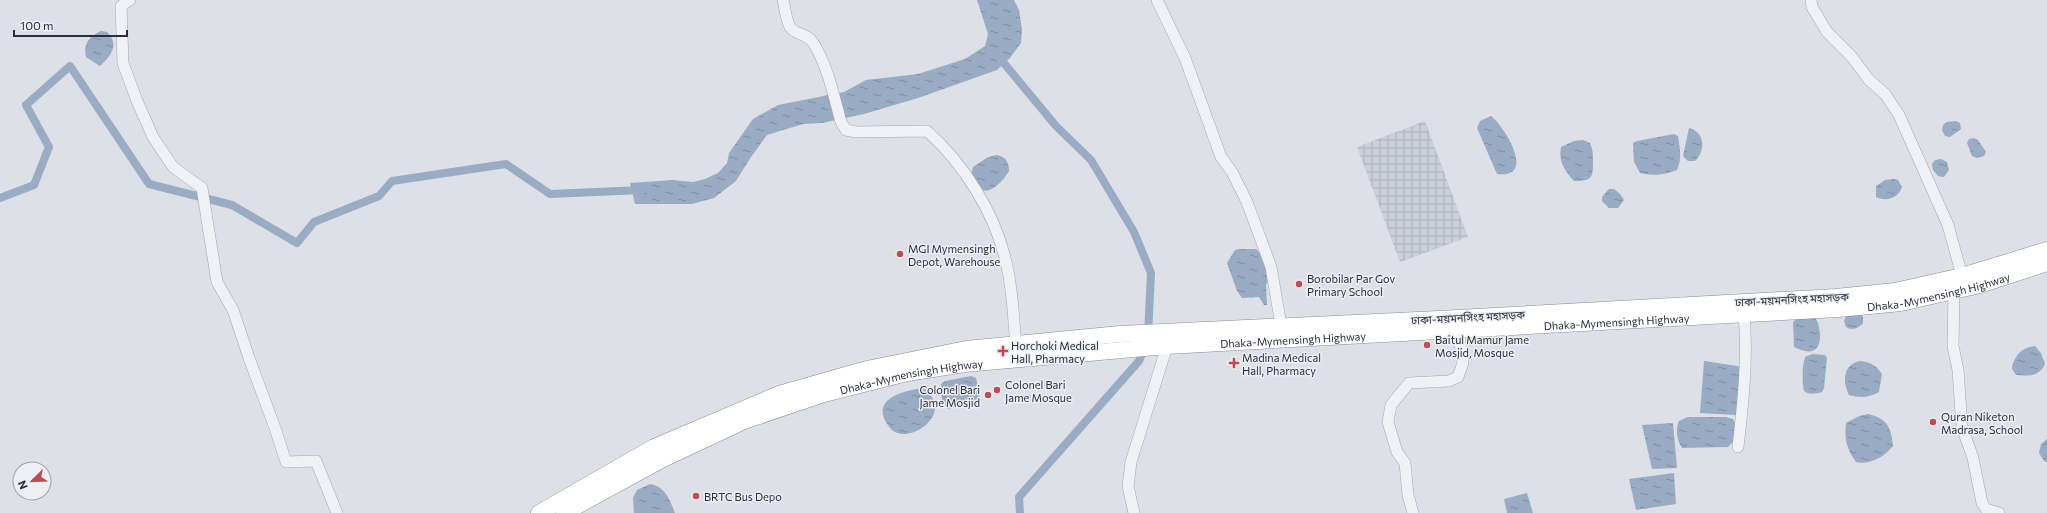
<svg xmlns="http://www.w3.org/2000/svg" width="2047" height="513" viewBox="0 0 2047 513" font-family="Commissioner,'Noto Sans Bengali',sans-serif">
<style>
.industrial{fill:url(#industrial-grid)}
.water{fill:url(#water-ripples)}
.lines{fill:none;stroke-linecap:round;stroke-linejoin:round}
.canal{stroke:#9aabc4;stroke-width:8}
.minor-casing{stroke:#a3a7af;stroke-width:12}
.highway-casing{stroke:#868c9b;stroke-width:17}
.minor{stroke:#eff1f4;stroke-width:11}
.highway{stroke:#fff;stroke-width:16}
.poi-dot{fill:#c34a51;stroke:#eceff4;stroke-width:1.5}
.labels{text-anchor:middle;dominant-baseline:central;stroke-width:3;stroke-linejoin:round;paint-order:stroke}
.poi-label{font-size:11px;fill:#282d3b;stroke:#eceff4;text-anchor:start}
.street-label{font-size:11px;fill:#282d3b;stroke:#eceff4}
</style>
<defs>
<pattern id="industrial-grid" width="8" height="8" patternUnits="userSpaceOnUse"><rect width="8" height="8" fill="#cbcfd7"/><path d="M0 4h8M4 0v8" fill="none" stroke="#aeb2b9"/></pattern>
<pattern id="water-ripples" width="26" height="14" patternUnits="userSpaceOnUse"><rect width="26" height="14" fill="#9aabc4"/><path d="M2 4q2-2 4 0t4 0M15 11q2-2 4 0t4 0" fill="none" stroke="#7e8ca0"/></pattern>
</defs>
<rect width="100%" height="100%" fill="#dde0e6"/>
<path class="industrial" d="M 1425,121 L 1468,237 L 1400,262 L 1357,147 Z"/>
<path class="water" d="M 977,0 L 1014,0 L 1019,10 L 1022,30 L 1021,43 L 1009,59 L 997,70 L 918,98 L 864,114 L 822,123 L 803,124 L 767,135 L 751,157 L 736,181 L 714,198 L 692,204 L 635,204 L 630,183 L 672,180 L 693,182 L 705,179 L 718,173 L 727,163 L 729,153 L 753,119 L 778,105 L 844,92 L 866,80 L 918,74 L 965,59 L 985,46 L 988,34 Z
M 101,31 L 107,32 C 120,44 111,56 100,66 L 86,57 C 83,44 89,36 101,31 Z
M 1491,116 C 1505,127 1537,179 1497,174 L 1477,128 L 1480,121 Z
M 1956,121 L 1960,123 L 1961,129 L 1950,137 L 1945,136 L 1942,130 L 1943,125 L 1947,122 Z
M 1689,128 C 1705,132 1706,150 1695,161 L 1688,161 L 1683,156 Z
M 1674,134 L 1678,136 C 1680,148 1682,159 1677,170 C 1665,175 1652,176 1640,173 L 1634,162 L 1633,143 L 1637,141 Z
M 1974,138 L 1978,140 L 1986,152 L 1984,156 L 1977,158 L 1972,156 L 1967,143 L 1969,139 Z
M 1583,140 L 1590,143 C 1593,150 1593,153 1593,161 C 1593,178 1592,181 1574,181 C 1565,171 1558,161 1561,147 L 1574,141 Z
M 997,155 C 1006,157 1009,162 1009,171 C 1005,178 991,196 981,189 C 977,186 974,179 971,175 L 973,167 L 988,157 Z
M 1941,159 L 1947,162 L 1949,170 L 1944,177 L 1938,176 L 1933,170 L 1932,164 L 1935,160 Z
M 1894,179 L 1898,180 L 1902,187 C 1899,198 1886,202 1876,197 L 1876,186 L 1885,180 Z
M 1609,189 L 1614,189 L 1620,194 L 1624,200 L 1618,208 L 1609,208 L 1602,201 L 1602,197 Z
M 1239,249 L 1256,249 L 1262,255 L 1270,276 L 1266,285 L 1267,305 L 1264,305 L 1259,297 L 1242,298 L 1237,291 L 1227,263 L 1235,250 Z
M 1860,313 L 1863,317 L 1863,323 C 1859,328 1852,331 1846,327 L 1844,321 L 1846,316 Z
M 1798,317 L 1815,318 C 1819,323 1819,327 1820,333 C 1821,353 1810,355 1794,347 L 1793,322 Z
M 2035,346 L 2041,353 L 2045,364 C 2039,377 2028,376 2016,375 L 2012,369 C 2013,357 2022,347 2035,346 Z
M 1812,354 L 1825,355 L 1827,358 L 1824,388 L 1822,392 C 1815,394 1809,395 1804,391 C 1802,380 1802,368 1805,357 Z
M 1704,361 L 1744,367 L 1736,415 L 1700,413 Z
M 1860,361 C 1870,362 1876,365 1882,374 L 1879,392 C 1868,398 1861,398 1849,395 C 1842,382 1843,364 1860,361 Z
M 971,376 L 976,378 L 980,397 L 970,405 L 947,409 L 942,400 L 941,384 L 945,381 Z
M 923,388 C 958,413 907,447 891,429 C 867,401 900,391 923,388 Z
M 1869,414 C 1888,420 1891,427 1893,446 C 1884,457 1871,465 1856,462 C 1847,449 1844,440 1846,423 L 1859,416 Z
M 1688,417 L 1726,417 L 1733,419 C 1739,429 1737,439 1728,447 L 1682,448 C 1677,441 1675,429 1679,421 Z
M 1673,423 L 1677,468 L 1652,469 L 1642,425 Z
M 2047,439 L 2047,462 L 2044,461 L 2039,453 L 2041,444 Z
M 1674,473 L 1676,504 L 1636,510 L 1629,479 Z
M 650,484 C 665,486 670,500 675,513 L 634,513 L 633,498 L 637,490 Z
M 1527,493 L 1533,513 L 1507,513 L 1504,499 Z"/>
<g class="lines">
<path class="canal" d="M 998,56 L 1056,126 L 1091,160 L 1134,232 L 1151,273 L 1148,336
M 0,198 L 34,185 L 49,147 L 26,105 L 70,66 L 149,184 L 232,205 L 297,243 L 314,222 L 379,196 L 392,181 L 506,164 L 550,194 L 642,190
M 1020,513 L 1019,497 L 1139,361 L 1145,347"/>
<g class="minor-casing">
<path id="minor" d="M 130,0 L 121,6 L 123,63 L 137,101 L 153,137 L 173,167 L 202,188 L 217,282 L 233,310 L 249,358 L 275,428 L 286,462 L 316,461 L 337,513
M 783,0 C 785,8 786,20 790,27 C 796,36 807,32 814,44 C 828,67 834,97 841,122 L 846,130 L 856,132 L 927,131 C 964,164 995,213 1006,262 C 1013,289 1013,317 1016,344
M 1157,0 L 1185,58 L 1221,157 L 1232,172 L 1247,202 L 1271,267 L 1281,325
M 1811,0 L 1812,7 L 1827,32 L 1852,57 L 1869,80 L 1885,94 L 1899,115 L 1948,225 L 1962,276
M 1954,291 L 1953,346 L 1958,370 L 1962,427 L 1973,458 L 1982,503 L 1986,509 L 1999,513
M 1738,447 C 1743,403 1748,359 1744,314
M 1134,513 L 1128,486 L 1131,462 L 1167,346
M 1413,513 L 1408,495 L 1405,463 L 1397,452 L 1388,422 L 1391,405 L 1409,383 L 1449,381 L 1458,377 L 1463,363 L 1458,331"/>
</g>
<g class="highway-casing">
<g id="highway">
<path d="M 539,513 L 654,447 L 779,394 L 867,369 L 966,349 L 1120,334 L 1439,319 L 1836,297 L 1895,291 L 1962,276 L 2047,250"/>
<path id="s1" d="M 564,513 L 663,459 L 744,421 L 824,394 L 907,373 L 965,364 L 1167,346 L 1838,309 L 1901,303 L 1980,285 L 2047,263"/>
</g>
</g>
<use href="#minor" class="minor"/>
<use href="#highway" class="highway"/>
</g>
<g class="poi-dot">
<circle cx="900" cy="254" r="4"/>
<circle cx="1299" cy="284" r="4"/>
<circle cx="1427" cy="345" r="4"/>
<path d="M1001 345h4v4h4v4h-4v4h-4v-4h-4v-4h4z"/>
<path d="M1232 357h4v4h4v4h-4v4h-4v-4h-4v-4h4z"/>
<circle cx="997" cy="390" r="4"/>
<circle cx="988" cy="395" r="4"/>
<circle cx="1933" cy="422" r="4"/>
<circle cx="696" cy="496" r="4"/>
</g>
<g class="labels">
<g class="poi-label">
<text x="908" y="248">MGI Mymensingh<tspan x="908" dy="13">Depot, Warehouse</tspan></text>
<text x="1307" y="278">Borobilar Par Gov<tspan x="1307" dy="13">Primary School</tspan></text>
<text x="1435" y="339">Baitul Mamur Jame<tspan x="1435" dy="13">Mosjid, Mosque</tspan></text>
<text x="1011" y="345">Horchoki Medical<tspan x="1011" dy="13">Hall, Pharmacy</tspan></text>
<text x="1242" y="357">Madina Medical<tspan x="1242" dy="13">Hall, Pharmacy</tspan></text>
<text x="1005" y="384">Colonel Bari<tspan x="1005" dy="13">Jame Mosque</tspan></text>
<text x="980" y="389" text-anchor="end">Colonel Bari<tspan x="980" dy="13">Jame Mosjid</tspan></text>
<text x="1941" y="416">Quran Niketon<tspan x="1941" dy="13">Madrasa, School</tspan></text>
<text x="704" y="496">BRTC Bus Depo</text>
</g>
<g class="street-label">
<text stroke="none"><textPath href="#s1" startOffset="1408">Dhaka-Mymensingh Highway</textPath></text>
<text transform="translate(1792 299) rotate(-3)">ঢাকা-ময়মনসিংহ মহাসড়ক</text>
<text transform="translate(1468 317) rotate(-3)">ঢাকা-ময়মনসিংহ মহাসড়ক</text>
<text stroke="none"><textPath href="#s1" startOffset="1084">Dhaka-Mymensingh Highway</textPath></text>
<text stroke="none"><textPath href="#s1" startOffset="760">Dhaka-Mymensingh Highway</textPath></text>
<text stroke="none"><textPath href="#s1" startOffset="376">Dhaka-Mymensingh Highway</textPath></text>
</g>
</g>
<g transform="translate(32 481) rotate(247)"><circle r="19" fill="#eceff4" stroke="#9ea1aa"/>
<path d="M0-3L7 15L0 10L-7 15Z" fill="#c34a51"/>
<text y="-6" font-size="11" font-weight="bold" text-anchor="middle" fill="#282d3b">N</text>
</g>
<path d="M14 30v6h113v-6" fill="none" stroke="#282d3b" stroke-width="2"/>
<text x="20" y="30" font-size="12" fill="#282d3b" stroke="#eceff4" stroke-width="3" paint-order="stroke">100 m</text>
</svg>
